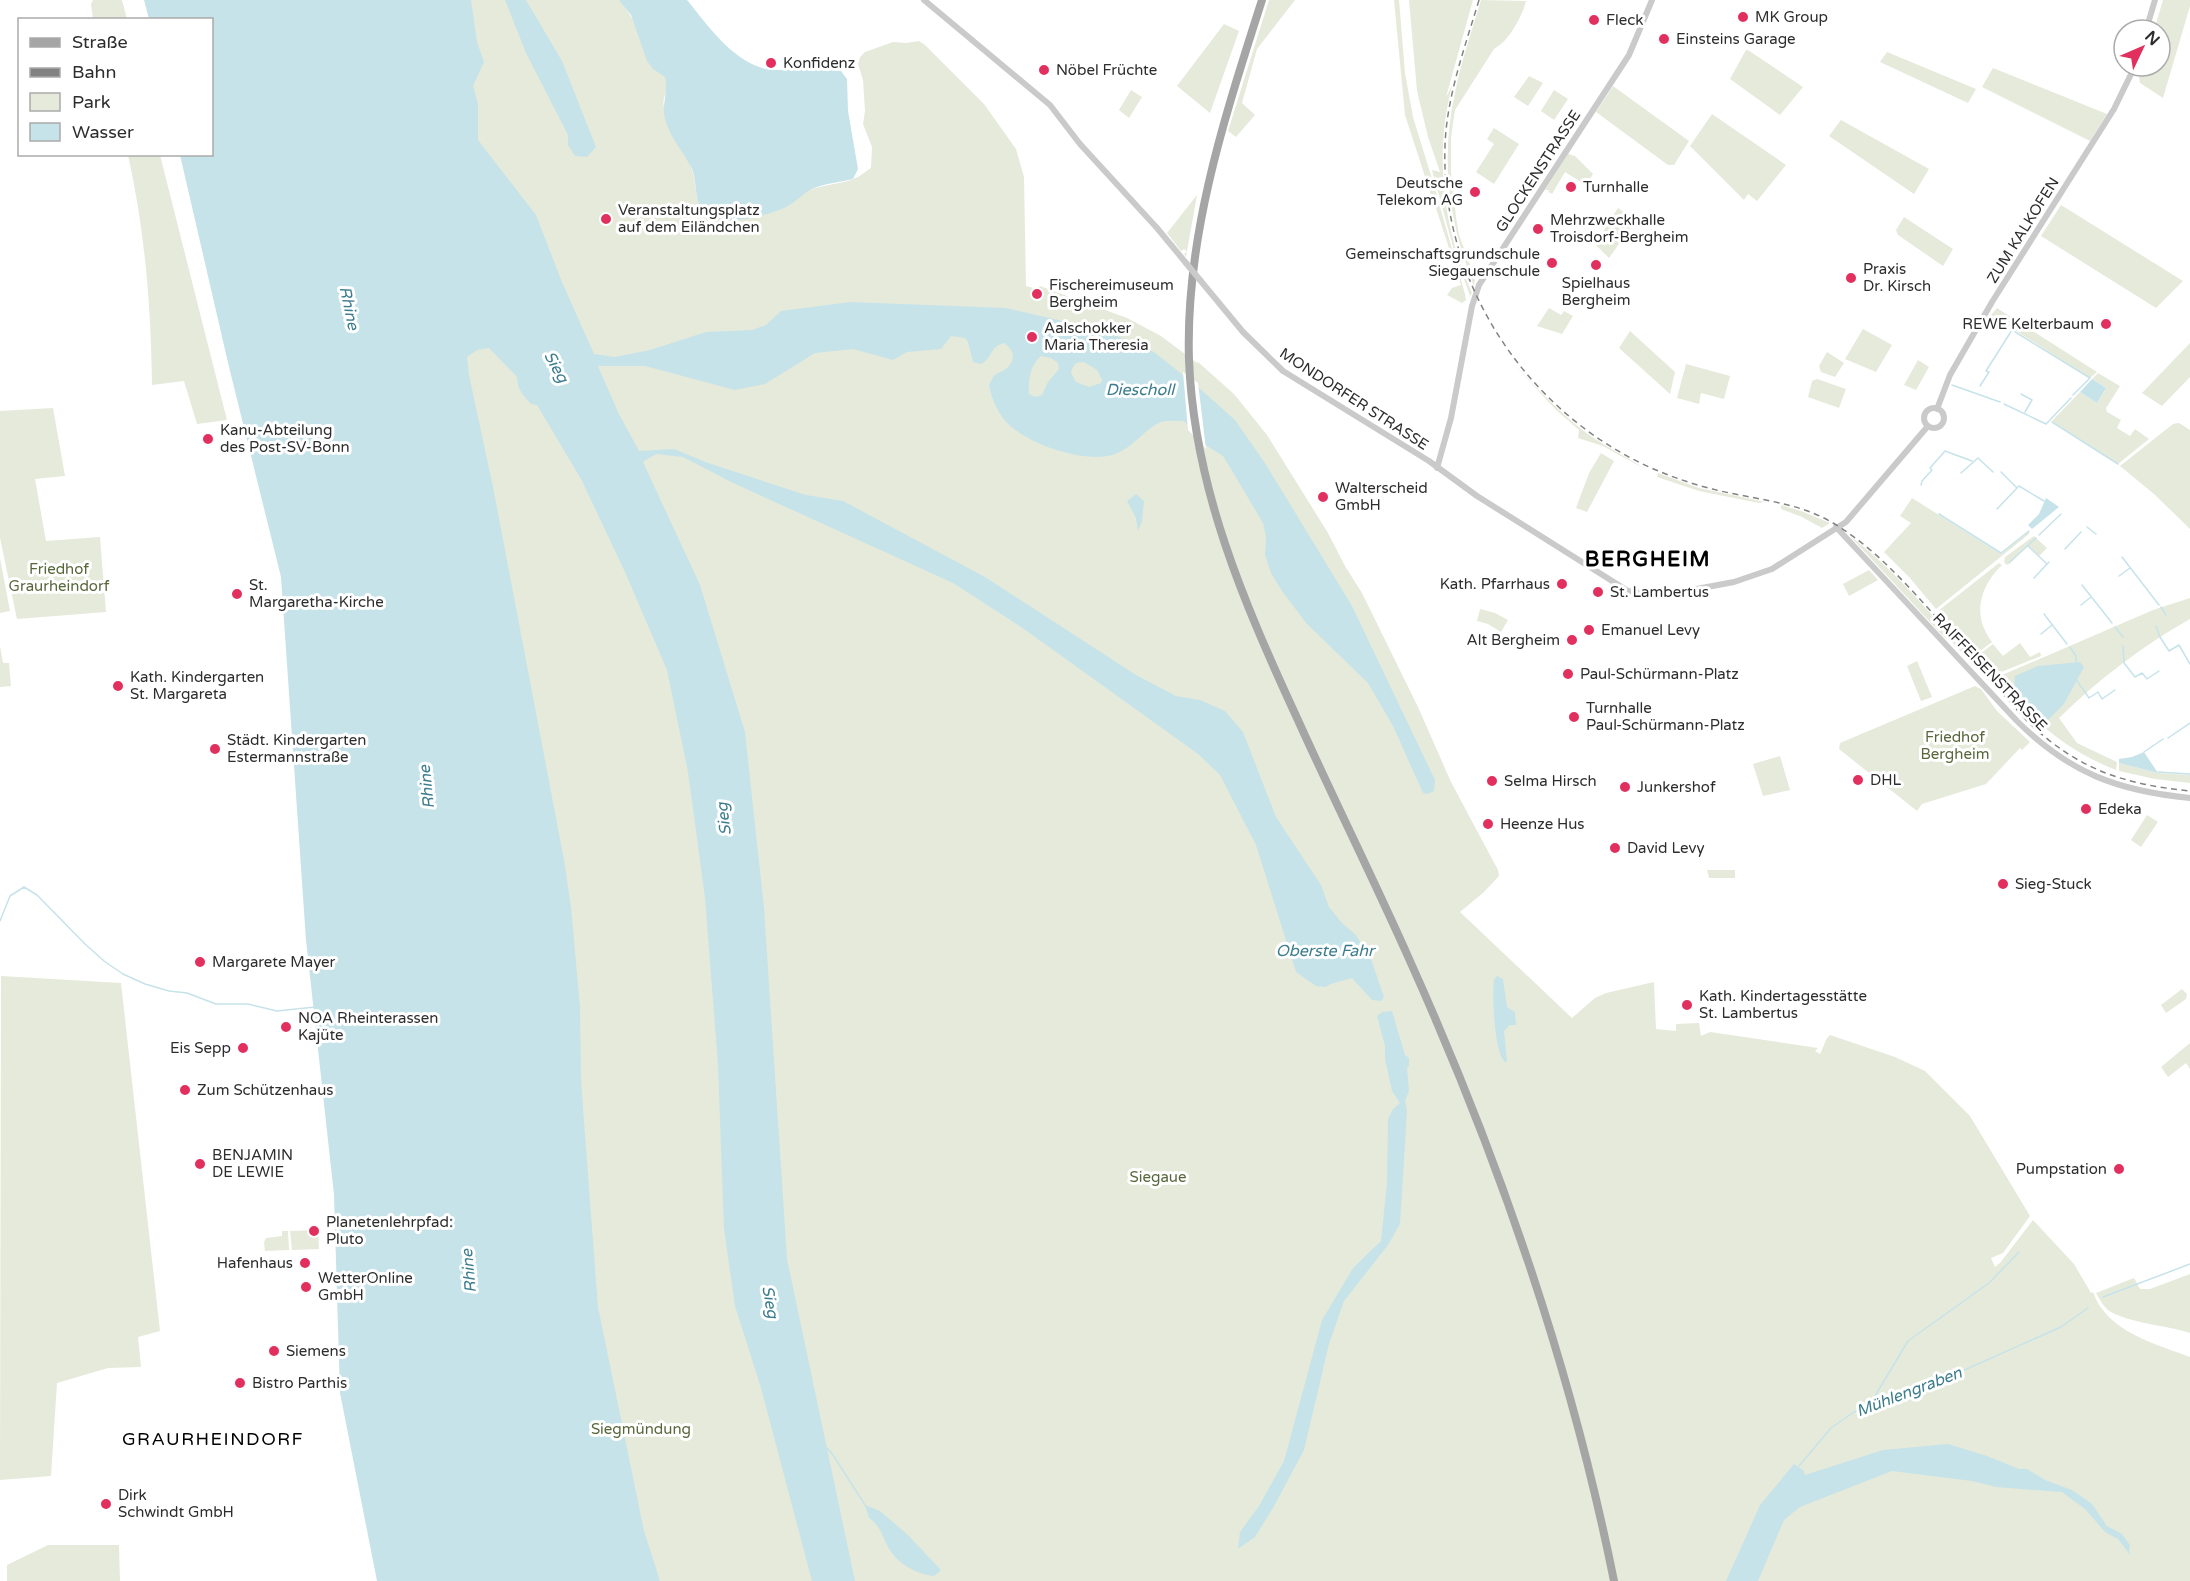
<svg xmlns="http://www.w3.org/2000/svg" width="2190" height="1581" viewBox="0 0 2190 1581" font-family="'Varela Round',sans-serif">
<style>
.green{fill:#e6eada}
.water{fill:#c6e3ea;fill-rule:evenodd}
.pier{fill:#fff}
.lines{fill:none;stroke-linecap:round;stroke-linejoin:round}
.stream{stroke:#c6e3ea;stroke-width:1.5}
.minor{stroke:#cacaca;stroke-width:6}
.major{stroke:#a5a5a5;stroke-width:8}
.rail{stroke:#828282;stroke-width:1.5;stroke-dasharray:6 4.5;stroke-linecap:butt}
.minor-bridge{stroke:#cacaca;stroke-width:6}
.poi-dot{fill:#e2305e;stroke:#fff;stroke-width:2}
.labels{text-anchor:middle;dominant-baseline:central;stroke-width:6;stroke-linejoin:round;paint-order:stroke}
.poi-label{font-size:15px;fill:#2d2d2d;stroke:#fff;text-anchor:start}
.street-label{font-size:15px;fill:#2d2d2d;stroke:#fff}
.park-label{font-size:15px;fill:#58673b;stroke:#fff}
.water-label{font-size:16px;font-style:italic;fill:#3c7c8d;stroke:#fff}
.quarter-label{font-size:18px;letter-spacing:1.5px;fill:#000;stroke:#fff}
.district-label{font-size:21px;font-weight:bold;letter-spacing:1.5px;fill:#000;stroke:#fff}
</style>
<rect width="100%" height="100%" fill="#fff"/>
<path class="green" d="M 93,0 L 122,0 L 127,19 L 93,19 L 91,4 Z
M 290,0 L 621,0 L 667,77 C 671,87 661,97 664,107 C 671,129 685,149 692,170 C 697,182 694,199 702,210 C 715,228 758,217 776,211 C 786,207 794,198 803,193 C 818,185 835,185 851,180 C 858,178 865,172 871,168 L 872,147 L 863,124 L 865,111 L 863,80 L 858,64 L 860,57 L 865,52 L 893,42 L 906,43 L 919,41 L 925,45 L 984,104 L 1016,149 L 1024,177 L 1026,286 L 1037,289 L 1040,286 L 1127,318 L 1161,336 L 1197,363 L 1198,362 L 1234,394 L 1267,435 L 1328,533 L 1345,566 L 1362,593 L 1418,707 L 1451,782 L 1498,870 L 1499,876 L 1484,892 L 1460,912 L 1572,1018 L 1595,998 L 1606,993 L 1654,982 L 1656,1029 L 1676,1031 L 1676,1024 L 1699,1023 L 1701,1036 L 1710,1032 L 1818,1048 L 1815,1051 L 1820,1054 L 1827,1038 L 1830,1035 L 1895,1057 L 1925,1071 L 1970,1116 L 2030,1216 L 2003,1253 L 1991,1258 L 1995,1267 L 2000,1263 L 2033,1220 L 2074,1264 L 2091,1293 L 2093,1292 C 2106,1331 2155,1344 2190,1357 L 2190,1581 L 527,1581 Z
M 1269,0 L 1295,0 L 1257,49 L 1242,103 L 1255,115 L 1236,137 L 1228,131 Z
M 1394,0 L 1399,0 L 1405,73 L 1413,117 L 1437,195 L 1432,198 L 1405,115 Z
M 1409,0 L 1473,0 L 1446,97 L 1452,86 C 1434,154 1443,229 1472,293 L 1470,296 L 1455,254 L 1432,170 L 1440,172 L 1428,137 L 1417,91 Z
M 1481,0 L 1526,1 C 1522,17 1509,41 1494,49 L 1455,110 L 1451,137 L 1451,172 L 1456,217 L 1459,235 L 1475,278 L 1474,286 C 1449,224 1440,159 1455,93 C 1461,61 1472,31 1481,0 Z
M 2163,0 L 2190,0 L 2190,6 L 2163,98 L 2140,83 L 2139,77 L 2143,66 L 2160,66 L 2160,30 L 2154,30 Z
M 1224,24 L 1239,31 L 1210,113 L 1177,86 Z
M 1746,50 L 1748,50 L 1803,87 L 1780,115 L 1730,79 Z
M 1887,52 L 1976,89 L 1968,103 L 1880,62 Z
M 1993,68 L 2107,114 L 2090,141 L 1982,87 Z
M 1529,76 L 1543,83 L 1528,106 L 1514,97 Z
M 1613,86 L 1689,141 L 1674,165 L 1668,165 L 1596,112 Z
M 1131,90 L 1142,97 L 1129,118 L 1119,110 Z
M 1554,90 L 1568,99 L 1554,120 L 1541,111 Z
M 1712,114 L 1786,165 L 1757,201 L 1748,194 L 1744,200 L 1690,146 Z
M 1841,120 L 1929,169 L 1914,194 L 1829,136 Z
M 1494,128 L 1519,144 L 1494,184 L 1476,172 L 1494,144 L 1487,139 Z
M 1568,154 L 1575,156 L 1593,174 L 1586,185 L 1565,172 L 1552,194 L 1549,192 L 1548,194 L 1549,190 L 1545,190 Z
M 128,155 L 160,155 L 227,420 L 197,424 L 184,381 L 152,385 C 151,307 145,231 128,155 Z
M 1197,195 L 1186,257 L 1184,254 L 1187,252 L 1184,249 L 1181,251 L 1167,233 Z
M 1436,198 L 1438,200 L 1465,294 L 1466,300 L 1462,303 L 1447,295 L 1452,288 L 1461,285 L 1433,199 Z
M 2061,205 L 2183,281 L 2156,308 L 2041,236 Z
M 1618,208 L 1636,220 L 1609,258 L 1595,244 Z
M 1904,217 L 1953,249 L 1943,266 L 1898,235 L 1896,230 Z
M 1549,308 L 1561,315 L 1564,311 L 1573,316 L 1562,334 L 1537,326 Z
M 1997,308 L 2097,372 L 2090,378 L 1991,315 Z
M 1863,329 L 1892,345 L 1876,372 L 1845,359 Z
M 1630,331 L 1675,372 L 1670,394 L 1619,348 Z
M 2190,343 L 2190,377 L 2162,406 L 2142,393 Z
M 1827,352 L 1844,363 L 1835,377 L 1821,372 L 1819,366 Z
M 1918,360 L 1929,367 L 1916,390 L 1904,385 Z
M 1514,364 C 1539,390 1562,416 1592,437 C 1610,449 1629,458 1647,470 L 1603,446 L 1578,438 L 1579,430 L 1555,409 Z
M 1686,364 L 1730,376 L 1724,399 L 1701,393 L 1699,404 L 1677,398 Z
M 2098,373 L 2120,386 L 2106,408 L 2107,412 L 2121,420 L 2117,428 L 2130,436 L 2135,429 L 2149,439 L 2118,464 L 2052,421 L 2080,392 L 2097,403 L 2106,388 L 2092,379 Z
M 1817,379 L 1846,389 L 1839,408 L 1808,397 L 1812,381 Z
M 53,408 L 65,476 L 35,479 L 46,541 L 100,537 L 106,612 L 17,619 L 0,538 L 0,411 Z
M 2179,423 L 2190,430 L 2190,529 L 2154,494 L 2120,466 L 2173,424 Z
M 1601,453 L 1614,461 L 1587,512 L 1576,508 L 1589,473 Z
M 1658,473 L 1699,488 L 1765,502 L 1759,503 L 1699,491 L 1657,477 Z
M 1912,498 L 2001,554 L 2029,531 L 2029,534 L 1936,609 L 1909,577 L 1884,552 L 1911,523 L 1900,516 Z
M 1781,505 L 1801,511 L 1830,523 L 1822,528 L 1802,517 L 1781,509 Z
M 1850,536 C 1903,576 1944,630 1988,680 L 1987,680 L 1954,644 L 1943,636 Z
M 2034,536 L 2036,538 L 2032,541 L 2036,538 L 2047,548 L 2039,556 L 2028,546 L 2030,543 L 2007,565 L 2004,562 L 2005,557 Z
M 0,558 L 10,611 L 0,613 Z
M 1999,563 L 2002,565 C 1979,587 1972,616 1992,642 L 1976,654 L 1938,611 Z
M 1869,570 L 1878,580 L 1849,596 L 1843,584 Z
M 2190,598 L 2190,619 C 2142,646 2098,680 2059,718 L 2077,743 L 2117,762 L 2116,770 C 2067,751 2031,719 1997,680 L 2000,676 L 2153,610 Z
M 1480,609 L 1495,613 L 1508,620 L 1501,632 L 1488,624 L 1477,621 Z
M 2020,643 L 2030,657 L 2040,652 L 2041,656 L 1994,675 L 1977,656 L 1993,644 L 2003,656 Z
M 0,646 L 3,663 L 9,663 L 11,686 L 0,687 Z
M 1917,661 L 1932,697 L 1921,701 L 1907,666 Z
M 1975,686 L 1981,689 L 1997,711 L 2030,742 L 2022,750 L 2020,748 L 1986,784 L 1922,804 L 1917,811 L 1839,749 L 1840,743 Z
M 1780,756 L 1790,790 L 1763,796 L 1753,764 Z
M 2119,763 L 2158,773 L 2190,775 L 2190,783 L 2155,779 L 2119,771 Z
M 2147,815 L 2158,822 L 2141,847 L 2131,840 Z
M 1707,870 L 1735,870 L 1735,878 L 1709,878 Z
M 1,976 L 121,983 L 160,1331 L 138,1337 L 141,1367 L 108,1368 L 57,1383 L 51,1476 L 0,1480 Z
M 2182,989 L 2187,994 L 2186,999 L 2166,1013 L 2161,1005 Z
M 2190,1043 L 2190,1069 L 2186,1063 L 2168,1077 L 2161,1067 Z
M 318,1230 L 319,1249 L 292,1250 L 290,1231 Z
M 282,1231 L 288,1231 L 289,1250 L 265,1251 L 264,1242 L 266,1238 L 282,1236 Z
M 2190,1274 L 2190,1333 C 2165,1325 2134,1324 2111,1312 C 2104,1308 2100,1300 2096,1293 L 2134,1278 L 2140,1289 L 2150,1289 Z
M 48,1545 L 119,1545 L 120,1581 L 7,1581 L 7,1565 Z"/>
<path class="water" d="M 144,0 L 471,0 L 477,42 L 484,62 L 473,86 L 478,104 L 478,140 L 536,215 L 562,282 L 594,354 L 615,357 L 650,350 L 706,332 L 752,330 L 766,325 L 781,311 L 850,302 L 1006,308 L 1105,331 L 1154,352 L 1198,387 L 1235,420 L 1265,463 L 1352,606 L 1435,780 L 1434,791 L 1427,794 L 1423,793 L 1393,726 L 1368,683 L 1306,623 L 1282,591 L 1271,573 L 1265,555 L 1266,537 L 1263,523 L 1231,469 L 1223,456 L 1207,446 L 1184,421 C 1177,421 1168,420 1161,422 C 1147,427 1131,450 1112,455 C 1083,463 1031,445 1009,425 C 998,414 992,400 989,385 C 991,382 992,378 994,376 C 998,372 1004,371 1007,368 C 1017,359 1013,349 1004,343 C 990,346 992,359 981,364 L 973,362 L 968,342 L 965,338 L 951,336 L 941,349 L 907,352 L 893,360 L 853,349 L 815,353 L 765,384 L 735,390 L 645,366 L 598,366 L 618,412 L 639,451 L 674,449 L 708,463 L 806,495 L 843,501 L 985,577 L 1136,675 L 1176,696 L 1200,700 L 1225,711 L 1243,732 L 1276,817 L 1321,885 L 1329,907 L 1342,923 L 1356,935 L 1371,959 L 1384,997 L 1381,1001 L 1372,1000 L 1352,978 L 1331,984 L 1325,987 L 1316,986 L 1296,972 L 1256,845 L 1220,775 L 1198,754 L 1024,629 L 953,583 L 733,483 L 683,457 L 656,454 L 643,462 L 700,585 L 745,732 L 764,908 L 787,1259 L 855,1581 L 812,1581 L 761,1388 L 735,1306 L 724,1229 L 718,1065 L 705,898 L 688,772 L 667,670 L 625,572 L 581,479 L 537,405 L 531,404 C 523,395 517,389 517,377 L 489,348 L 477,350 L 467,357 L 469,375 L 493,487 L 564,860 L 571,907 L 580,1007 L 581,1081 L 598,1307 L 644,1531 L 660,1581 L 377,1581 L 340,1393 L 334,1195 L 306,940 L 281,577 L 229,367 L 180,155 L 212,154 L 212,20 L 149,19 ZM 1041,356 L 1051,358 L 1058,363 L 1059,369 L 1048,382 L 1042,395 L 1035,397 L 1029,394 C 1028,381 1030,365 1041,356 ZM 1084,362 L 1097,370 L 1102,380 L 1101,383 L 1089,387 L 1076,382 L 1071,373 C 1073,365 1075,362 1084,362 Z
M 505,0 L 526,0 L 562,61 L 596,147 L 587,157 L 575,156 L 568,145 L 568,135 L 526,53 Z
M 619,0 L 687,0 C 709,27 734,64 771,70 L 831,69 L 841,71 L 847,79 L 848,111 L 858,169 L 853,179 C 841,182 828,183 817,187 C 804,191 797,202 786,207 C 768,216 717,229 703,211 C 693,199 698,180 691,167 C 683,151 671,139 666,122 C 660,106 669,93 665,77 L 653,69 L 647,61 L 631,15 Z
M 2092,379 L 2106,388 L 2097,403 L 2080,392 Z
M 1136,494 L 1144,501 L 1142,521 L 1138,531 L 1136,518 L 1127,501 Z
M 2046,498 L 2059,507 L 2032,529 L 2028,525 L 2039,514 Z
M 2080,662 L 2084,667 L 2064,704 L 2047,721 L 2014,688 L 2015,676 L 2038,666 Z
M 2144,752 L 2158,773 L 2119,763 L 2119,759 L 2132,757 Z
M 1497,976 L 1503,979 L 1507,1007 L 1515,1012 L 1516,1025 L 1510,1025 L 1504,1031 L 1507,1061 L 1505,1062 C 1494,1052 1492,995 1494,979 Z
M 1392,1011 L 1405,1055 L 1409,1058 L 1409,1066 L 1407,1068 L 1409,1091 L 1405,1101 L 1407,1111 L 1400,1224 L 1388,1245 L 1344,1301 L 1329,1344 L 1304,1450 L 1273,1508 L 1255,1537 L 1238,1549 L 1240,1532 L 1259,1506 L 1284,1461 L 1322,1320 L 1353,1268 L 1381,1241 L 1387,1183 L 1388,1119 L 1393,1109 L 1400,1103 L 1392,1091 L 1385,1059 L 1385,1046 L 1377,1016 L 1382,1012 Z
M 1948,1444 L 1987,1456 L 2019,1469 L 2027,1469 L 2045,1480 L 2072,1490 L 2092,1504 L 2107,1526 L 2122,1534 L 2130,1545 L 2129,1550 L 2131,1556 L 2118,1539 L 2105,1532 L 2086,1510 L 2062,1492 L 1996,1487 L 1972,1481 L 1892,1471 L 1800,1507 L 1784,1520 L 1758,1581 L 1726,1581 L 1760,1505 L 1794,1464 L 1804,1471 L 1805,1475 L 1883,1450 Z
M 865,1505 L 880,1511 L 908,1535 L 941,1570 L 934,1576 C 915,1574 896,1563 887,1545 C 882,1535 879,1524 869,1518 Z"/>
<path class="pier" d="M 1183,372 L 1198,383 L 1206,449 L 1188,430 Z"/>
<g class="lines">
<path class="stream" d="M 1952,385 L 2000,402
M 1980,386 L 1989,372 L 1986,371 L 2012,330 L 2090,378 L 2073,395
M 2021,394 L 2032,400 L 2025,412
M 2004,404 L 2046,424 L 2071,398
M 2052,422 L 2118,464
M 2001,472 L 2017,488 L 2019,486 L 2044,501
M 1961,473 L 1978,458 L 1993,472
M 1921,485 L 1922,481 L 1932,470 L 1930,468 L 1945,451 L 1972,461
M 1997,509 L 2017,488
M 1939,514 L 2001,553 L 2029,531
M 2087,527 L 2096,534
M 2039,535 L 2061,514
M 2028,546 L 2047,564
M 2065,549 L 2081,532
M 2122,557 L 2159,605
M 2009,563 L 2036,538
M 2119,576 L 2130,568
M 2034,578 L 2049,562
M 2082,585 L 2112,623
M 2081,605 L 2091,597
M 2161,607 L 2166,615
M 2044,614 L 2067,644
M 2156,626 L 2160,637 L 2169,651 L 2179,645 L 2190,664
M 2115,627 L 2123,637
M 2041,634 L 2052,625
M 2123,646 L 2124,663 L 2135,677 L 2142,673 L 2147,679 L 2159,671
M 2070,647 L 2076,656 L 2076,663
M 2077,681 L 2082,688
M 2083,689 L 2089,698 L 2098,692 L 2102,699 L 2115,690
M 2168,738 L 2190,723
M 2144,752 L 2163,739
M 2158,772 L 2190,774
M 0,921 L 10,896 L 24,887 L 37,895 L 85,944 L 104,961 L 123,974 L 145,984 L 169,991 L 187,993 L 216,1004 L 248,1004 L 277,1011 L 315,1007
M 2103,1297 L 2190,1264
M 1857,1410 L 1875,1396 L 1908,1341 L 1989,1283 L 2019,1252
M 827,1448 L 833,1455 L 865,1505
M 1799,1466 L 1831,1428 L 1854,1412 L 1884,1400 L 1913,1393 L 2061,1327 L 2088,1308"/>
<path class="minor" d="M 924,0 L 1050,105 L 1080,144 L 1157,228 L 1186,263
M 2146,30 L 2155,0
M 1200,280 L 1243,332 L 1283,371 L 1429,461 L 1477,496 L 1628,591 L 1659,596 L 1734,582 L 1772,569 L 1846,522 L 1928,426
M1924 418a10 10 0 1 1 20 0a10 10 0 1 1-20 0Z
M 1937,409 L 1950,375 L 1992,302 L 2114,109 L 2135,66
M 1437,468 L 1451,418 L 1472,306 L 1479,285 L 1629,55 L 1652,0
M 1836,527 L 2017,721 C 2069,773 2118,791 2190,798"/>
<path class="major" d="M 1262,0 C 1225,116 1185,236 1189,360 C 1194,488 1244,603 1297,718 C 1334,800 1374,880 1410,961 C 1500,1161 1571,1367 1614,1581"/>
<path class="rail" d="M 1479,0 C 1465,47 1447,95 1445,145 C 1440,284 1529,416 1656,470 C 1682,481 1708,489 1735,494 C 1769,501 1803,505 1833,523 C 1875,548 1906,584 1939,620 C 1968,654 1997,688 2027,721 C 2077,769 2122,784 2190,791"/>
<path class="minor-bridge" d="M 1186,263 L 1200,280"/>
</g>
<g class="poi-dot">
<circle cx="1743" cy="17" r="6"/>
<circle cx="1594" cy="20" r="6"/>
<circle cx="1664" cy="39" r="6"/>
<circle cx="771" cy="63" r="6"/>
<circle cx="1044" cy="70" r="6"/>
<circle cx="1571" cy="187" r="6"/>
<circle cx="1475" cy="192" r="6"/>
<circle cx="606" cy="219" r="6"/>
<circle cx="1538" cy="229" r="6"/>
<circle cx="1552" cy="263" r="6"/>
<circle cx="1596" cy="265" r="6"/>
<circle cx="1851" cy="278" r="6"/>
<circle cx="1037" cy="294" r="6"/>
<circle cx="2106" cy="324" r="6"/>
<circle cx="1032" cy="337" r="6"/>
<circle cx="208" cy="439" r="6"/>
<circle cx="1323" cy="497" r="6"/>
<circle cx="1562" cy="584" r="6"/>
<circle cx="1598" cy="592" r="6"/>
<circle cx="237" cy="594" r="6"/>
<circle cx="1589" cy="630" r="6"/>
<circle cx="1572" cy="640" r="6"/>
<circle cx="1568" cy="674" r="6"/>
<circle cx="118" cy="686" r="6"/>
<circle cx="1574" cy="717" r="6"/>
<circle cx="215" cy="749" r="6"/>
<circle cx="1858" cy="780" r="6"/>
<circle cx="1492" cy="781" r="6"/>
<circle cx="1625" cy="787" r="6"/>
<circle cx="2086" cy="809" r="6"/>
<circle cx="1488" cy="824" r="6"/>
<circle cx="1615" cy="848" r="6"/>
<circle cx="2003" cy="884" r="6"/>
<circle cx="200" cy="962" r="6"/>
<circle cx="1687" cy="1005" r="6"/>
<circle cx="286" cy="1027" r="6"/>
<circle cx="243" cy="1048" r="6"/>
<circle cx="185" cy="1090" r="6"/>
<circle cx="200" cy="1164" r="6"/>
<circle cx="2119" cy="1169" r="6"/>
<circle cx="314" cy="1231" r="6"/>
<circle cx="305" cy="1263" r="6"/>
<circle cx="306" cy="1287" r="6"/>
<circle cx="274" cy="1351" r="6"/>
<circle cx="240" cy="1383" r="6"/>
<circle cx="106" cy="1504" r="6"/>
</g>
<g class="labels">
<g class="poi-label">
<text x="1755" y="17">MK Group</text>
<text x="1606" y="20">Fleck</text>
<text x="1676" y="39">Einsteins Garage</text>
<text x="783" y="63">Konfidenz</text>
<text x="1056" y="70">Nöbel Früchte</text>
<text x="1463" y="183" text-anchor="end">Deutsche<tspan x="1463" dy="17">Telekom AG</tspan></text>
<text x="1583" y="187">Turnhalle</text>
<text x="618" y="210">Veranstaltungsplatz<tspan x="618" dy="17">auf dem Eiländchen</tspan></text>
<text x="1550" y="220">Mehrzweckhalle<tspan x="1550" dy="17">Troisdorf-Bergheim</tspan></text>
<text x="1540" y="254" text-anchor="end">Gemeinschaftsgrundschule<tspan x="1540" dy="17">Siegauenschule</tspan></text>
<text x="1863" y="269">Praxis<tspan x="1863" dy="17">Dr. Kirsch</tspan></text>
<text x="1596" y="283" text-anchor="middle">Spielhaus<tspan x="1596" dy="17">Bergheim</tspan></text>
<text x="1049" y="285">Fischereimuseum<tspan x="1049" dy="17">Bergheim</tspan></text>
<text x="2094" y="324" text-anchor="end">REWE Kelterbaum</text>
<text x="1044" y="328">Aalschokker<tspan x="1044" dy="17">Maria Theresia</tspan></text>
<text x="220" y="430">Kanu-Abteilung<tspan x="220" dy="17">des Post-SV-Bonn</tspan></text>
<text x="1335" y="488">Walterscheid<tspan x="1335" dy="17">GmbH</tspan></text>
<text x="1550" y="584" text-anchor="end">Kath. Pfarrhaus</text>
<text x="249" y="585">St.<tspan x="249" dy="17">Margaretha-Kirche</tspan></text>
<text x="1610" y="592">St. Lambertus</text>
<text x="1601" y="630">Emanuel Levy</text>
<text x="1560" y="640" text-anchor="end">Alt Bergheim</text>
<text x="1580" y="674">Paul-Schürmann-Platz</text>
<text x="130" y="677">Kath. Kindergarten<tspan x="130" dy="17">St. Margareta</tspan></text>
<text x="1586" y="708">Turnhalle<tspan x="1586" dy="17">Paul-Schürmann-Platz</tspan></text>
<text x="227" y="740">Städt. Kindergarten<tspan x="227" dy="17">Estermannstraße</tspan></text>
<text x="1870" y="780">DHL</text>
<text x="1504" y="781">Selma Hirsch</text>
<text x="1637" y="787">Junkershof</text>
<text x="2098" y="809">Edeka</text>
<text x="1500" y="824">Heenze Hus</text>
<text x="1627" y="848">David Levy</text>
<text x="2015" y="884">Sieg-Stuck</text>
<text x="212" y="962">Margarete Mayer</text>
<text x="1699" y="996">Kath. Kindertagesstätte<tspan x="1699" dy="17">St. Lambertus</tspan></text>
<text x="298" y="1018">NOA Rheinterassen<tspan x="298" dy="17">Kajüte</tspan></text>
<text x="231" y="1048" text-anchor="end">Eis Sepp</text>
<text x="197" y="1090">Zum Schützenhaus</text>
<text x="212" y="1155">BENJAMIN<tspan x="212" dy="17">DE LEWIE</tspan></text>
<text x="2107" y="1169" text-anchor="end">Pumpstation</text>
<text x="326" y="1222">Planetenlehrpfad:<tspan x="326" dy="17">Pluto</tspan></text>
<text x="293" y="1263" text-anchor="end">Hafenhaus</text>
<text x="318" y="1278">WetterOnline<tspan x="318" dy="17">GmbH</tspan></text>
<text x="286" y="1351">Siemens</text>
<text x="252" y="1383">Bistro Parthis</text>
<text x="118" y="1495">Dirk<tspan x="118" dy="17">Schwindt GmbH</tspan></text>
</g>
<g class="street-label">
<text transform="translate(1538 171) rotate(-57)">GLOCKENSTRASSE</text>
<text transform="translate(2023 230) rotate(-58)">ZUM KALKOFEN</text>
<text transform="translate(1354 399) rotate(33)">MONDORFER STRASSE</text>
<text transform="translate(1990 672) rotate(46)">RAIFFEISENSTRASSE</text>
</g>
<g class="park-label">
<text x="59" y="569">Friedhof<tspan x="59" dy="17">Graurheindorf</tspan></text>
<text x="1955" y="737">Friedhof<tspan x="1955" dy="17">Bergheim</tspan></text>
<text x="1158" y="1177">Siegaue</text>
<text x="641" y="1429">Siegmündung</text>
</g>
<g class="water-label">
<text transform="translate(349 308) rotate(78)">Rhine</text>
<text transform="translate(556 367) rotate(61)">Sieg</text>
<text x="1140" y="390">Diescholl</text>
<text transform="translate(427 787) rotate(-96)">Rhine</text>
<text transform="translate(724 819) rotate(-97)">Sieg</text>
<text x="1325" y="951">Oberste Fahr</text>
<text transform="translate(469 1271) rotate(-95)">Rhine</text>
<text transform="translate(770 1302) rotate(80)">Sieg</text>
<text transform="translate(1909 1392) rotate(-21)">Mühlengraben</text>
</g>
<g class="quarter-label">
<text x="213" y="1439">GRAURHEINDORF</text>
</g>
<g class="district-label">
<text x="1648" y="559">BERGHEIM</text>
</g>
</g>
<rect x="18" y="18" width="195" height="138" fill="#ffffff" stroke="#ababab" stroke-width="1.5"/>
<rect x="30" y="38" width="30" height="9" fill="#a5a5a5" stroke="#ababab" stroke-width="1.5"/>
<text x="72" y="48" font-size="18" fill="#2d2d2d">Straße</text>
<rect x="30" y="68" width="30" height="9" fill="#828282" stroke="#ababab" stroke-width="1.5"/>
<text x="72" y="78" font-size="18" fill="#2d2d2d">Bahn</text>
<rect x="30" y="93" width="30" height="18" fill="#e6eada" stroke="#ababab" stroke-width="1.5"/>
<text x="72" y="108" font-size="18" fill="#2d2d2d">Park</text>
<rect x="30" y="123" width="30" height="18" fill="#c6e3ea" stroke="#ababab" stroke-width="1.5"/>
<text x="72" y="138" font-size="18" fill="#2d2d2d">Wasser</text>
<g transform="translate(2142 48) rotate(46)"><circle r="28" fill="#ffffff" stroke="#ababab" stroke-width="1.5"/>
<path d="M0-4.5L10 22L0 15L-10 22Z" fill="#e2305e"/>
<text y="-9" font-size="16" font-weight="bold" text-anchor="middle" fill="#2d2d2d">N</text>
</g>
</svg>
